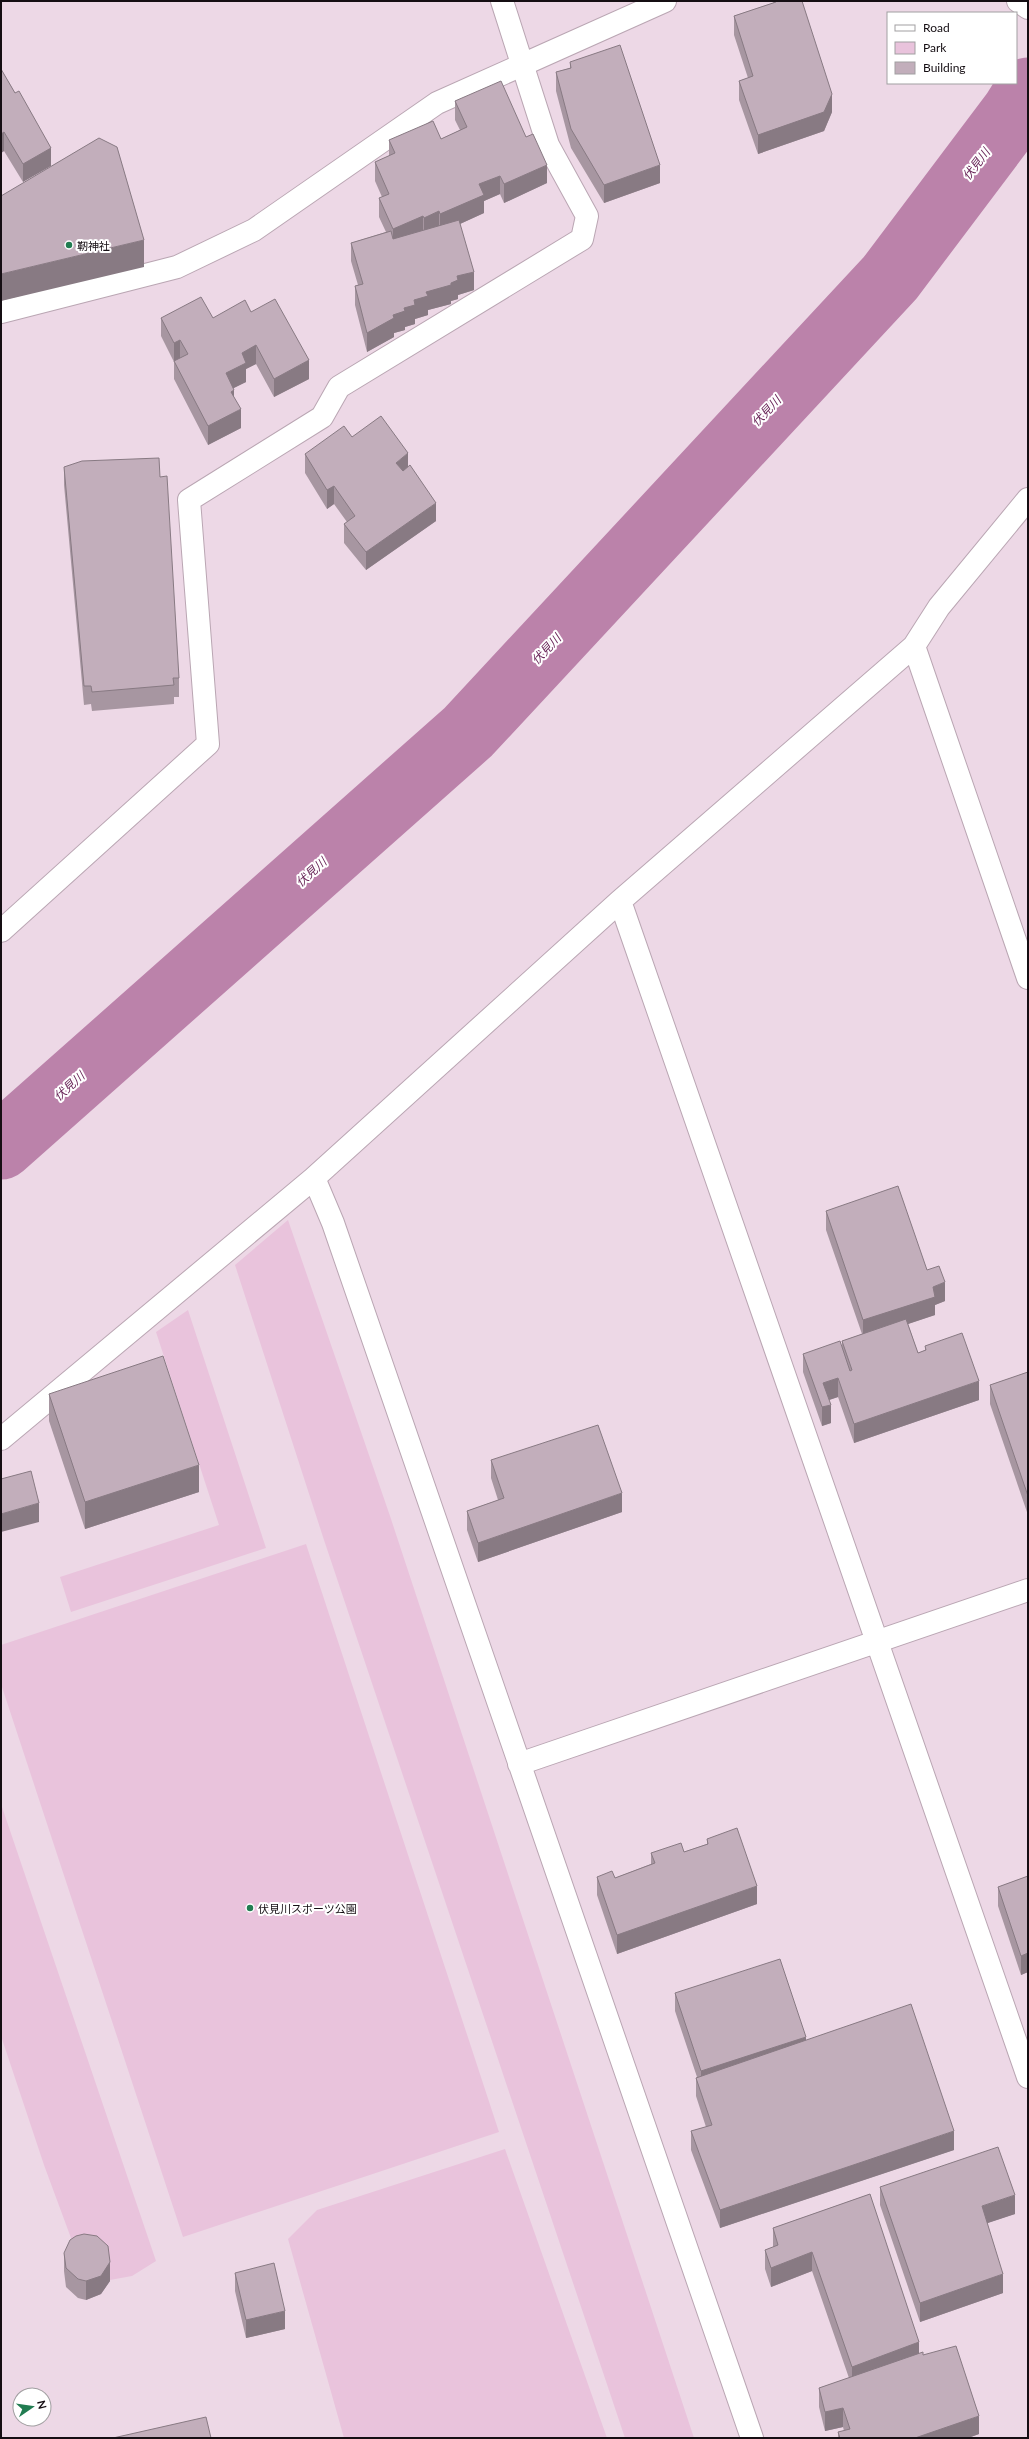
<svg xmlns="http://www.w3.org/2000/svg" width="1029" height="2439" viewBox="0 0 1029 2439" font-family="Lato,'Noto Sans JP',sans-serif">
<style>
.green{fill:#e9c3dc}
.lines{fill:none;stroke-linecap:round;stroke-linejoin:round}
.river{stroke:#bb82aa;stroke-width:67}
.service-casing{stroke:#baa6b3;stroke-width:24}
.minor-casing{stroke:#baa6b3;stroke-width:24}
.tertiary-casing{stroke:#baa6b3;stroke-width:24}
.service{stroke:#fff;stroke-width:22}
.minor{stroke:#fff;stroke-width:22}
.tertiary{stroke:#fff;stroke-width:22}
.wall{fill:#a796a1}
.shaded-wall{fill:#887a83}
.building{fill:#c2aebb;stroke:#887a83}
.poi-dot{fill:#217c51;stroke:#fff;stroke-width:1.5}
.labels{text-anchor:middle;dominant-baseline:central;stroke-width:4;stroke-linejoin:round;paint-order:stroke}
.poi-label{font-size:11px;fill:#150e13;stroke:#fff;text-anchor:start}
.water-label{font-size:12px;font-style:italic;fill:#6a2659;stroke:#fff}
</style>
<rect width="100%" height="100%" fill="#edd8e6"/>
<path class="green" d="M 288,1220 L 390,1516 L 694,2438 L 625,2438 L 323,1537 L 235,1265 Z
M 188,1310 L 266,1548 L 71,1612 L 60,1577 L 219,1525 L 156,1332 Z
M 306,1544 L 499,2132 L 183,2237 L 1,1684 L 1,1645 Z
M 1,1804 L 156,2261 L 132,2276 L 88,2284 L 44,2165 L 1,2036 Z
M 505,2149 L 607,2438 L 344,2438 L 288,2239 L 317,2210 Z"/>
<g class="lines">
<path class="river" d="M 1,1146 L 468,732 L 890,278 L 1015,112 L 1028,91"/>
<g class="service-casing">
<path id="service" d="M 1,931 L 208,744 L 189,500 L 322,417 L 339,387 L 582,239 L 587,216 L 548,145 L 502,1"/>
</g>
<g class="minor-casing">
<path id="minor" d="M 1,312 L 177,267 L 254,230 L 437,103 L 665,1
M 914,646 L 1028,978
M 620,901 L 1028,2077
M 1,1439 L 314,1178
M 519,1764 L 1028,1590
M 752,2438 L 333,1223 L 314,1178 L 620,901 L 914,646 L 939,607 L 1028,499"/>
</g>
<g class="tertiary-casing">
<path id="tertiary" d="M 1018,1 L 1028,8"/>
</g>
<use href="#service" class="service"/>
<use href="#minor" class="minor"/>
<use href="#tertiary" class="tertiary"/>
</g>
<path class="wall" d="M 773,1 L 802,1 L 832,112 L 824,131 L 758,154 L 739,100 L 739,81 L 748,78 L 734,35 L 734,16 L 773,3 Z
M 570,62 L 660,183 L 604,203 L 571,148 L 556,91 L 556,72 L 570,68 Z
M 1,69 L 15,93 L 51,148 L 23,182 L 4,151 L 1,153 Z
M 455,101 L 526,137 L 547,183 L 504,203 L 500,194 L 484,201 L 484,213 L 460,224 L 474,290 L 458,295 L 458,299 L 451,301 L 451,304 L 428,310 L 428,315 L 415,319 L 415,324 L 405,327 L 405,330 L 394,333 L 394,337 L 367,352 L 355,305 L 355,286 L 358,285 L 351,261 L 351,243 L 386,232 L 379,217 L 379,198 L 382,197 L 375,181 L 375,162 L 389,156 L 389,140 L 441,139 L 460,130 L 455,120 Z
M 251,312 L 309,379 L 274,397 L 256,364 L 246,369 L 246,382 L 233,388 L 234,397 L 241,428 L 208,445 L 174,379 L 174,362 L 161,336 L 161,318 L 213,318 Z
M 352,437 L 408,467 L 436,521 L 366,570 L 344,543 L 344,524 L 347,522 L 334,504 L 327,509 L 305,473 L 305,454 Z
M 64,467 L 179,678 L 179,697 L 174,697 L 174,704 L 92,711 L 91,704 L 84,705 L 64,485 Z
M 826,1211 L 927,1270 L 945,1301 L 935,1305 L 935,1315 L 908,1324 L 918,1353 L 925,1350 L 925,1346 L 979,1400 L 854,1443 L 838,1397 L 829,1400 L 831,1423 L 822,1426 L 803,1372 L 803,1354 L 842,1347 L 842,1341 L 862,1334 L 826,1230 Z
M 1028,1372 L 1028,1515 L 990,1404 L 990,1385 Z
M 49,1394 L 199,1492 L 85,1529 L 49,1421 Z
M 491,1460 L 622,1512 L 478,1562 L 467,1530 L 467,1511 L 498,1500 L 491,1478 Z
M 707,1839 L 757,1904 L 617,1954 L 597,1895 L 597,1877 L 615,1878 L 651,1864 L 651,1853 L 684,1852 L 707,1844 Z
M 1028,1876 L 1028,1972 L 1021,1975 L 998,1906 L 998,1887 Z
M 675,1993 L 806,2040 L 954,2150 L 720,2228 L 691,2150 L 691,2131 L 706,2127 L 696,2096 L 696,2078 L 697,2077 L 675,2011 Z
M 880,2187 L 1015,2214 L 987,2223 L 1003,2293 L 920,2322 L 880,2205 Z
M 870,2194 L 919,2354 L 923,2355 L 979,2434 L 968,2438 L 838,2438 L 838,2432 L 844,2431 L 843,2427 L 825,2431 L 819,2407 L 819,2388 L 849,2378 L 812,2271 L 771,2287 L 765,2269 L 765,2250 L 773,2247 L 773,2228 Z
M 64,2253 L 110,2281 L 101,2294 L 86,2300 L 78,2298 L 66,2287 L 64,2271 Z
M 235,2273 L 285,2329 L 246,2338 L 235,2291 Z"/>
<path class="shaded-wall" d="M 832,94 L 832,112 L 824,131 L 758,154 L 758,135 Z
M 4,132 L 4,151 L 1,153 L 1,134 Z
M 51,148 L 51,166 L 23,182 L 23,164 Z
M 547,165 L 547,183 L 504,203 L 504,184 Z
M 660,165 L 660,183 L 604,203 L 604,185 Z
M 500,176 L 500,194 L 484,201 L 484,213 L 440,233 L 440,214 L 479,184 Z
M 439,211 L 439,230 L 424,237 L 424,218 Z
M 423,216 L 423,235 L 393,248 L 393,229 Z
M 144,240 L 144,267 L 1,301 L 1,274 Z
M 474,272 L 474,290 L 458,295 L 458,299 L 451,301 L 451,304 L 428,310 L 428,315 L 415,319 L 415,324 L 405,327 L 405,330 L 394,333 L 394,337 L 367,352 L 367,333 L 393,315 L 404,308 L 414,300 L 426,292 L 457,276 Z
M 180,340 L 180,359 L 174,361 L 174,362 L 174,343 Z
M 256,345 L 256,364 L 246,369 L 246,382 L 226,392 L 226,373 L 242,353 Z
M 309,360 L 309,379 L 274,397 L 274,379 Z
M 234,390 L 234,409 L 231,392 Z
M 241,409 L 241,428 L 208,445 L 208,426 Z
M 408,453 L 408,471 L 396,482 L 396,463 Z
M 334,486 L 334,504 L 327,509 L 327,490 Z
M 436,503 L 436,521 L 366,570 L 366,552 Z
M 945,1282 L 945,1301 L 935,1305 L 935,1315 L 863,1339 L 863,1320 L 933,1287 Z
M 838,1378 L 838,1397 L 823,1402 L 823,1383 Z
M 979,1381 L 979,1400 L 854,1443 L 854,1424 Z
M 831,1405 L 831,1423 L 822,1426 L 822,1407 Z
M 199,1465 L 199,1492 L 85,1529 L 85,1502 Z
M 622,1493 L 622,1512 L 478,1562 L 478,1543 Z
M 39,1503 L 39,1522 L 1,1532 L 1,1514 Z
M 757,1886 L 757,1904 L 617,1954 L 617,1935 Z
M 1028,1953 L 1028,1972 L 1021,1975 L 1021,1956 Z
M 806,2037 L 806,2056 L 701,2089 L 701,2071 Z
M 954,2131 L 954,2150 L 720,2228 L 720,2210 Z
M 1015,2195 L 1015,2214 L 982,2225 L 982,2206 Z
M 812,2252 L 812,2271 L 771,2287 L 771,2268 Z
M 110,2262 L 110,2281 L 101,2294 L 86,2300 L 86,2281 Z
M 1003,2274 L 1003,2293 L 920,2322 L 920,2303 Z
M 285,2311 L 285,2329 L 246,2338 L 246,2320 Z
M 919,2342 L 919,2361 L 852,2385 L 852,2367 Z
M 843,2408 L 843,2427 L 825,2431 L 825,2412 Z
M 979,2416 L 979,2434 L 968,2438 L 915,2438 Z"/>
<path class="building" d="M 775,1 L 802,1 L 832,94 L 824,112 L 758,135 L 739,81 L 753,76 L 734,16 L 776,2 Z
M 620,45 L 660,165 L 604,185 L 571,129 L 556,72 L 571,68 L 570,62 Z
M 1,69 L 15,93 L 19,91 L 51,148 L 23,164 L 4,132 L 1,134 Z
M 501,81 L 526,137 L 533,134 L 547,165 L 504,184 L 500,176 L 479,184 L 484,195 L 440,214 L 439,211 L 424,218 L 423,216 L 393,229 L 379,198 L 389,194 L 375,162 L 395,153 L 389,140 L 433,121 L 441,139 L 467,127 L 455,101 Z
M 99,138 L 117,147 L 144,240 L 1,274 L 1,196 Z
M 459,220 L 474,272 L 457,276 L 458,280 L 451,283 L 451,285 L 426,292 L 428,296 L 414,300 L 415,305 L 404,308 L 405,311 L 393,315 L 394,318 L 367,333 L 355,286 L 363,284 L 351,243 L 391,231 L 393,239 Z
M 201,297 L 213,318 L 245,300 L 251,312 L 275,299 L 309,360 L 274,379 L 256,345 L 242,353 L 246,363 L 226,373 L 234,390 L 231,392 L 241,409 L 208,426 L 174,361 L 188,354 L 180,340 L 174,343 L 161,318 Z
M 381,416 L 408,453 L 396,463 L 403,471 L 410,465 L 436,503 L 366,552 L 344,524 L 355,516 L 334,486 L 327,490 L 305,454 L 344,426 L 352,437 Z
M 159,458 L 160,477 L 167,476 L 179,678 L 173,678 L 174,685 L 92,692 L 91,686 L 84,686 L 64,467 L 82,461 Z
M 898,1186 L 927,1270 L 939,1266 L 945,1282 L 933,1287 L 935,1297 L 863,1320 L 826,1211 Z
M 906,1319 L 918,1353 L 926,1350 L 925,1346 L 962,1333 L 979,1381 L 854,1424 L 838,1378 L 823,1383 L 831,1405 L 822,1407 L 803,1354 L 840,1341 L 850,1371 L 852,1370 L 842,1341 Z
M 163,1356 L 199,1465 L 85,1502 L 49,1394 Z
M 1028,1372 L 1028,1496 L 990,1385 Z
M 598,1425 L 622,1493 L 478,1543 L 467,1511 L 504,1498 L 491,1460 Z
M 31,1471 L 39,1503 L 1,1514 L 1,1479 Z
M 737,1828 L 757,1886 L 617,1935 L 597,1877 L 612,1871 L 615,1878 L 655,1863 L 651,1853 L 681,1843 L 684,1852 L 708,1844 L 707,1839 Z
M 1028,1876 L 1028,1953 L 1021,1956 L 998,1887 Z
M 780,1959 L 806,2037 L 701,2071 L 675,1993 Z
M 911,2004 L 954,2131 L 720,2210 L 691,2131 L 712,2125 L 696,2078 Z
M 998,2147 L 1015,2195 L 982,2206 L 1003,2274 L 920,2303 L 880,2187 Z
M 870,2194 L 919,2342 L 852,2367 L 812,2252 L 771,2268 L 765,2250 L 778,2245 L 773,2228 Z
M 84,2234 L 97,2236 L 108,2246 L 110,2262 L 101,2276 L 86,2281 L 78,2279 L 66,2268 L 64,2253 L 70,2240 L 76,2236 Z
M 274,2263 L 285,2311 L 246,2320 L 235,2273 Z
M 956,2346 L 979,2416 L 915,2438 L 840,2438 L 838,2432 L 850,2429 L 843,2408 L 825,2412 L 819,2388 L 923,2352 L 923,2355 Z
M 206,2417 L 211,2438 L 113,2438 Z"/>
<g class="poi-dot">
<circle cx="69" cy="245" r="4"/>
<circle cx="250" cy="1908" r="4"/>
</g>
<g class="labels">
<g class="poi-label">
<text x="77" y="245">靭神社</text>
<text x="258" y="1908">伏見川スポーツ公園</text>
</g>
<g class="water-label">
<text transform="translate(976 164) rotate(-53)">伏見川</text>
<text transform="translate(766 411) rotate(-47)">伏見川</text>
<text transform="translate(546 649) rotate(-47)">伏見川</text>
<text transform="translate(311 872) rotate(-42)">伏見川</text>
<text transform="translate(69 1086) rotate(-42)">伏見川</text>
</g>
</g>
<rect width="1029" height="2439" fill="none" stroke="#150e13" stroke-width="4"/>
<rect x="887" y="12" width="130" height="72" fill="#ffffff" stroke="#a19fa1"/>
<rect x="895" y="25" width="20" height="6" fill="#ffffff" stroke="#a19fa1"/>
<text x="923" y="32" font-size="12" fill="#150e13">Road</text>
<rect x="895" y="42" width="20" height="12" fill="#e9c3dc" stroke="#a19fa1"/>
<text x="923" y="52" font-size="12" fill="#150e13">Park</text>
<rect x="895" y="62" width="20" height="12" fill="#c2aebb" stroke="#a19fa1"/>
<text x="923" y="72" font-size="12" fill="#150e13">Building</text>
<g transform="translate(32 2407) rotate(77)"><circle r="19" fill="#ffffff" stroke="#a19fa1"/>
<path d="M0-3L7 15L0 10L-7 15Z" fill="#217c51"/>
<text y="-6" font-size="11" font-weight="bold" text-anchor="middle" fill="#150e13">N</text>
</g>
</svg>
